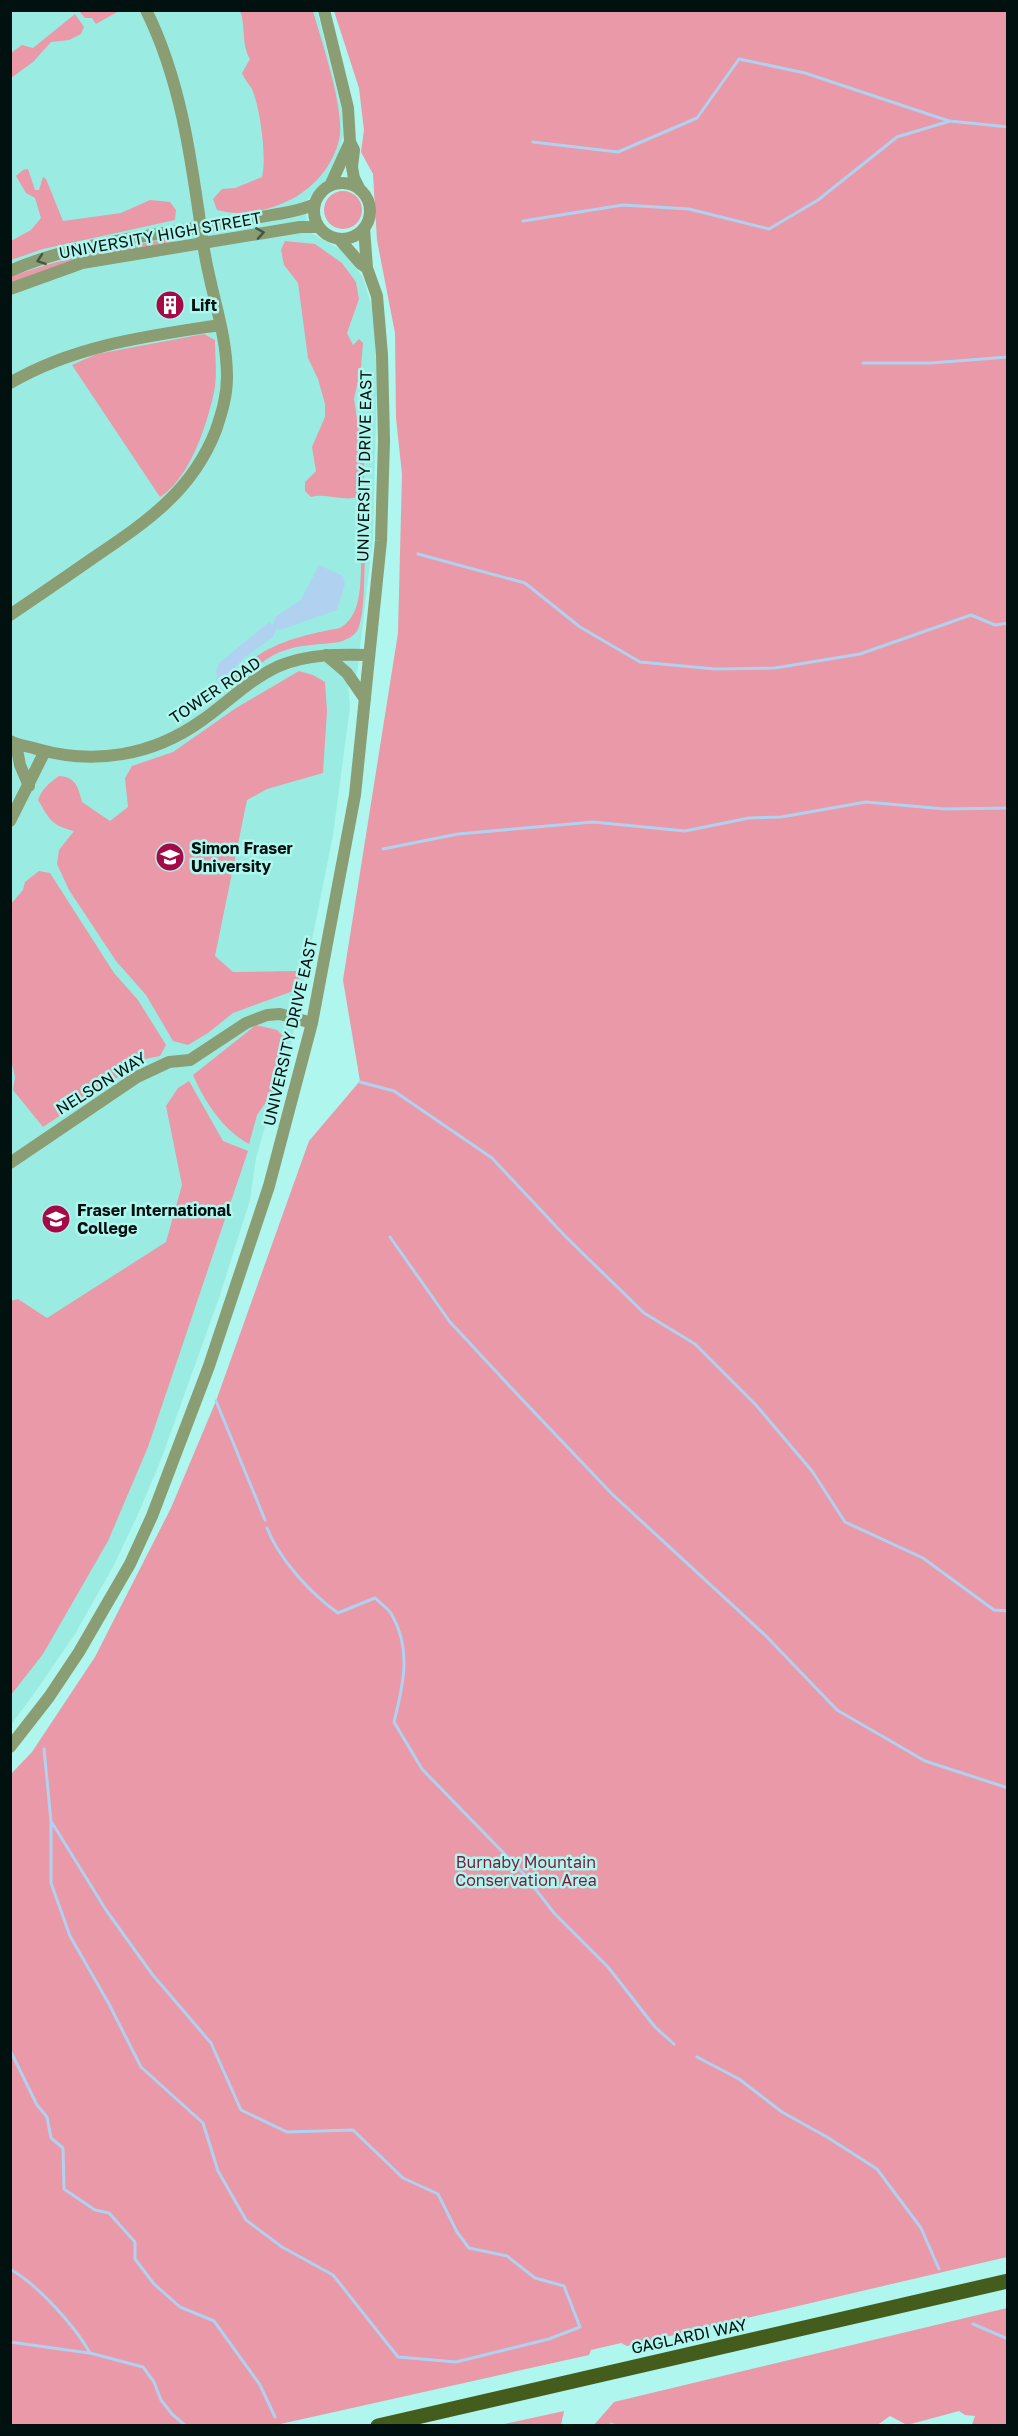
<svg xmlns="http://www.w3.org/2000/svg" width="1018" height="2436" viewBox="0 0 1018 2436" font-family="'Golos Text',sans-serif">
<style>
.built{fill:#9aece3}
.green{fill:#e999a7}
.water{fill:#b1d1f0}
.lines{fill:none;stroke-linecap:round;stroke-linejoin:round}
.stream{stroke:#b1d1f0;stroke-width:3}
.minor{stroke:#8a9d73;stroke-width:12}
.major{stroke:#445d1d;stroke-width:15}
.oneway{stroke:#455742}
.labels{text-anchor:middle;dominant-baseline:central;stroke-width:5;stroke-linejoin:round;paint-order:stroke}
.street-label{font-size:16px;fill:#001110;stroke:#aef6ee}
.poi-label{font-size:16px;font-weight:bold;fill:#001110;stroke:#aef6ee;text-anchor:start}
.park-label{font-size:16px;fill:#7f1b3a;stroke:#aef6ee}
</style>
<rect width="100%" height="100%" fill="#aef6ee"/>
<path class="built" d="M 11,11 L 317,11 L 342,111 L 343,135 L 339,154 L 328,179 L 304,203 L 309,232 L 345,252 L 363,278 L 373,310 L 377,379 L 373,537 L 357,674 L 348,683 L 350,707 L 333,835 L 292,1040 L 280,1087 L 264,1130 L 256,1158 L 250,1200 L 219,1298 L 162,1457 L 139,1512 L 114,1565 L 75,1634 L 38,1688 L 11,1725 Z"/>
<path class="green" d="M 79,11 L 119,11 L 96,24 L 92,18 L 85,18 Z
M 240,11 L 313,11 C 321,40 346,112 339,140 C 333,166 314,187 292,199 C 268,211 243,217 217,210 L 213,199 L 222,189 L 235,188 L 262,177 C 267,158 260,107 252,89 C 249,84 245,80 242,73 L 250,59 C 241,44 246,26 240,11 Z
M 334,11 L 1007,11 L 1007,2257 L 627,2346 L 621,2343 L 591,2350 L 589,2355 L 276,2425 L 11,2425 L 11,1774 L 32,1752 L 95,1657 L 171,1508 L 216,1401 L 309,1141 L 360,1081 L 343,980 L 398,633 L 402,474 L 396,418 L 395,333 L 377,240 L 373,174 L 361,152 L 364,130 L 359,88 Z
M 75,14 L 84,27 L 81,34 L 69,40 L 51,42 L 33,62 L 11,78 L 11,53 L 22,45 L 33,48 Z
M 28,169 L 35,190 L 39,190 L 43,177 L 46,179 L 63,221 L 121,213 L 150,200 L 170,202 L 176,210 L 175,220 L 43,249 L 11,260 L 11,241 L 31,230 L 41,218 L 35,198 L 26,193 L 16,176 L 23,170 Z
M324 210a19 19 0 1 1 38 0a19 19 0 1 1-38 0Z
M 173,238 L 176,242 L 11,284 L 10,277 C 65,257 116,248 173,238 Z
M 285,241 L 315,244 L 342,263 L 356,282 L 359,299 L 347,333 L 353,345 L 359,339 L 363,343 L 361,367 L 354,399 L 365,472 L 360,496 C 344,503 328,492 311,497 L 305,491 L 305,482 L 316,471 L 312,447 L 325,417 L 325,404 L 318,379 L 308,358 L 298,283 L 284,265 L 281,250 Z
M 204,334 L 215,340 C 215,355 217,372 215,387 C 209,420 190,479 160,497 L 72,365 L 97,354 Z
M 362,553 L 365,556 C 364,574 365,613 358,629 C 355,636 346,640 339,642 C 320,645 299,644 280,652 C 259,661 243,680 223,691 C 251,647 293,637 340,628 C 365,613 359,578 362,553 Z
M 299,671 L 313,675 L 325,682 L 327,711 L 323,773 L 267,789 L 247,800 L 215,956 L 233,972 L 297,971 L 300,982 L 293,991 L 233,1013 L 208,1033 L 188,1045 L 173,1041 L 146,995 L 116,961 L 69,890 L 57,864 L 59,850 L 74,831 C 51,825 50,820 38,800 C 42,789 49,783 59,776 C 76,777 78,787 82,802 L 110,821 L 128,807 L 125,778 L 132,766 L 173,752 L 236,708 Z
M 39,871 L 50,873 L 114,973 L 138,1000 L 166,1045 L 160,1056 L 145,1059 L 43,1127 L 13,1090 L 15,1077 L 10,1055 L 11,904 L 23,890 L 25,882 Z
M 256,1025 L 277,1030 L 287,1040 L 276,1088 L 257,1115 L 249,1144 C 223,1130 205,1102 193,1075 Z
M 189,1081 L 223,1141 L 248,1151 L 148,1447 L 108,1541 L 43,1654 L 11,1695 L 11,1301 L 18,1299 L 47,1318 L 166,1242 L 182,1185 L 166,1106 L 178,1088 Z
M 1007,2308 L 1007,2425 L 972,2425 L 975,2416 L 965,2415 L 959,2411 L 907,2425 L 890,2416 L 876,2426 L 594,2425 L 614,2402 Z
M 564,2411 L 561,2425 L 500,2425 Z"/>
<path class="water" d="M 319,565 L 343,576 L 345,584 L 337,610 L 280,630 L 277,628 L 273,637 L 244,658 L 218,685 L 216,671 L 219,663 L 269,622 L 273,625 L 275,617 L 301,600 Z"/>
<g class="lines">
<path class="stream" d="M 533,142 L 618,152 L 697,118 L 739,59 L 805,73 L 949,121
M 523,221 L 623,205 L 689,209 L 769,229 L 818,200 L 897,137 L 950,121 L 1008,127
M 863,363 L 931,363 L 1008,357
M 418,554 L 525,583 L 580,627 L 640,662 L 715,669 L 775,668 L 860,654 L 971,615 L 995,625 L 1008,623
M 383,849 L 458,834 L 593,822 L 685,831 L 749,818 L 781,817 L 866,802 L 945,809 L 1008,808
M 360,1082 L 394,1091 L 492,1158 L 566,1237 L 644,1313 L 695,1344 L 756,1405 L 812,1471 L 845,1522 L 923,1558 L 994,1610 L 1008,1611
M 390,1237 L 450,1322 L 517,1394 L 612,1494 L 766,1636 L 837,1710 L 925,1761 L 1008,1788
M 216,1401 L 265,1520
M 267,1528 C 279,1559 311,1594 338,1613 L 375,1598 C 380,1603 389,1609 392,1615 C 412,1650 403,1686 394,1722 L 422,1769 L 523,1873 L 554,1913 L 608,1967 L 655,2027 L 674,2044
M 44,1749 L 51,1821 L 51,1883 L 70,1936 L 109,2004 L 141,2067 L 203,2123 L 218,2171 L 246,2220 L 282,2247 L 333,2275 L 398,2357 L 456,2362 L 549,2339 L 580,2327 L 564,2286 L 535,2278 L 507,2256 L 469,2248 L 457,2232 L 438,2194 L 403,2178 L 353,2130 L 287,2132 L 241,2110 L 211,2043 L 152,1974 L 106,1910 L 51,1821
M 10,2050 L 37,2105 L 47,2117 L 51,2138 L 63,2148 L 64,2189 L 95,2210 L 109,2213 L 135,2242 L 135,2259 L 154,2284 L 180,2307 L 214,2321 L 260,2385 L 275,2417
M 697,2057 L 739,2079 L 782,2112 L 827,2137 L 877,2169 L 921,2228 L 939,2269
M 10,2269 C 38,2285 75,2326 90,2353 L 143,2367 L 154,2382 L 161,2400 L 172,2414 L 186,2426
M 973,2324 L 1008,2339
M 10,2342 L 89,2353
M 611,2424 L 616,2426"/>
<path class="minor" d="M 324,10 L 348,108 L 350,142 L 354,150 L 352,167 L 354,178 L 360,190
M314 211a28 28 0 1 1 56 0a28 28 0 1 1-56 0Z
M 330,186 L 350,142
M 339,239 L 361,264 L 367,268
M 10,271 C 78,240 174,234 248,219 C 270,215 295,213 315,204
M 10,289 L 82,263 L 300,227 L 319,227
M 10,383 C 75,345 148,336 220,325
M 10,615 C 38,596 66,577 93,558 C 146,522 192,492 216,430 C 222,412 227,396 227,377 C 227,331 209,288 203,243 C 192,165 182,82 146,10
M 326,655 L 347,673 L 365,699
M 10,741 C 19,746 28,746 37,749 C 94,765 152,756 201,721 C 227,703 250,679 279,666 C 308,654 339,654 369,655
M 16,744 L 20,765 L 29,786
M 10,821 L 45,751
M 10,1163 L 137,1077 L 169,1062 L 190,1060 L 246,1023 L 267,1015 L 280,1014 L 312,1023
M 10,1747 L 49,1697 L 79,1652 L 130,1564 L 152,1516 L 209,1366 L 269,1186 L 312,1023 L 355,795 L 381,541 L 384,441 L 382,355 L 377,296 L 367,268 L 364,228"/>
<path class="major" d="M 378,2426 L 1008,2281"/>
</g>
<defs><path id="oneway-chevron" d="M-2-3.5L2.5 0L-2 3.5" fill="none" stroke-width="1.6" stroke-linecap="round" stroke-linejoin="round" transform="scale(1.5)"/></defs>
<g class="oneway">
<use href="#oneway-chevron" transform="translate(260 233) rotate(-9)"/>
<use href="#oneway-chevron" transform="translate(41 260) rotate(161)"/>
</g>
<defs>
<g id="building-disc" transform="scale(1.5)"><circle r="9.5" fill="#a30a46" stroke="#aef6ee"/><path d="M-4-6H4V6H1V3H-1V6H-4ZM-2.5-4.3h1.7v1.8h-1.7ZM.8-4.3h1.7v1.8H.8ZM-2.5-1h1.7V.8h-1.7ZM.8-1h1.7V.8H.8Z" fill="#fff"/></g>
<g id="university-disc" transform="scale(1.5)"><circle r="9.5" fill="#a30a46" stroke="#aef6ee"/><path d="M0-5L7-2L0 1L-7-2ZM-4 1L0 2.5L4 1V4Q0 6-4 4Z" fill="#fff"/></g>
</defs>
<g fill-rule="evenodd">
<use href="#building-disc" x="170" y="305"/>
<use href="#university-disc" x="170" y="857"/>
<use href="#university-disc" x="56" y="1219"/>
</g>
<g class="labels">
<g class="street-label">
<text transform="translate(160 235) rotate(-10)">UNIVERSITY HIGH STREET</text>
<text transform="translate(364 466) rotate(-89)">UNIVERSITY DRIVE EAST</text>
<text transform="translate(215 690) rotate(-34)">TOWER ROAD</text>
<text transform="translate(290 1032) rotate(-77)">UNIVERSITY DRIVE EAST</text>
<text transform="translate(101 1083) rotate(-32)">NELSON WAY</text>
<text transform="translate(689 2336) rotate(-12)">GAGLARDI WAY</text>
</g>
<g class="poi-label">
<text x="191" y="305">Lift</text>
<text x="191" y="848">Simon Fraser<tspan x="191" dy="18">University</tspan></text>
<text x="77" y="1210">Fraser International<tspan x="77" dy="18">College</tspan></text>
</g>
<g class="park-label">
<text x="526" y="1862">Burnaby Mountain<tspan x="526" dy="18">Conservation Area</tspan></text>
</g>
</g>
<rect width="1018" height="2436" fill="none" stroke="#001110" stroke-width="24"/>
</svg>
